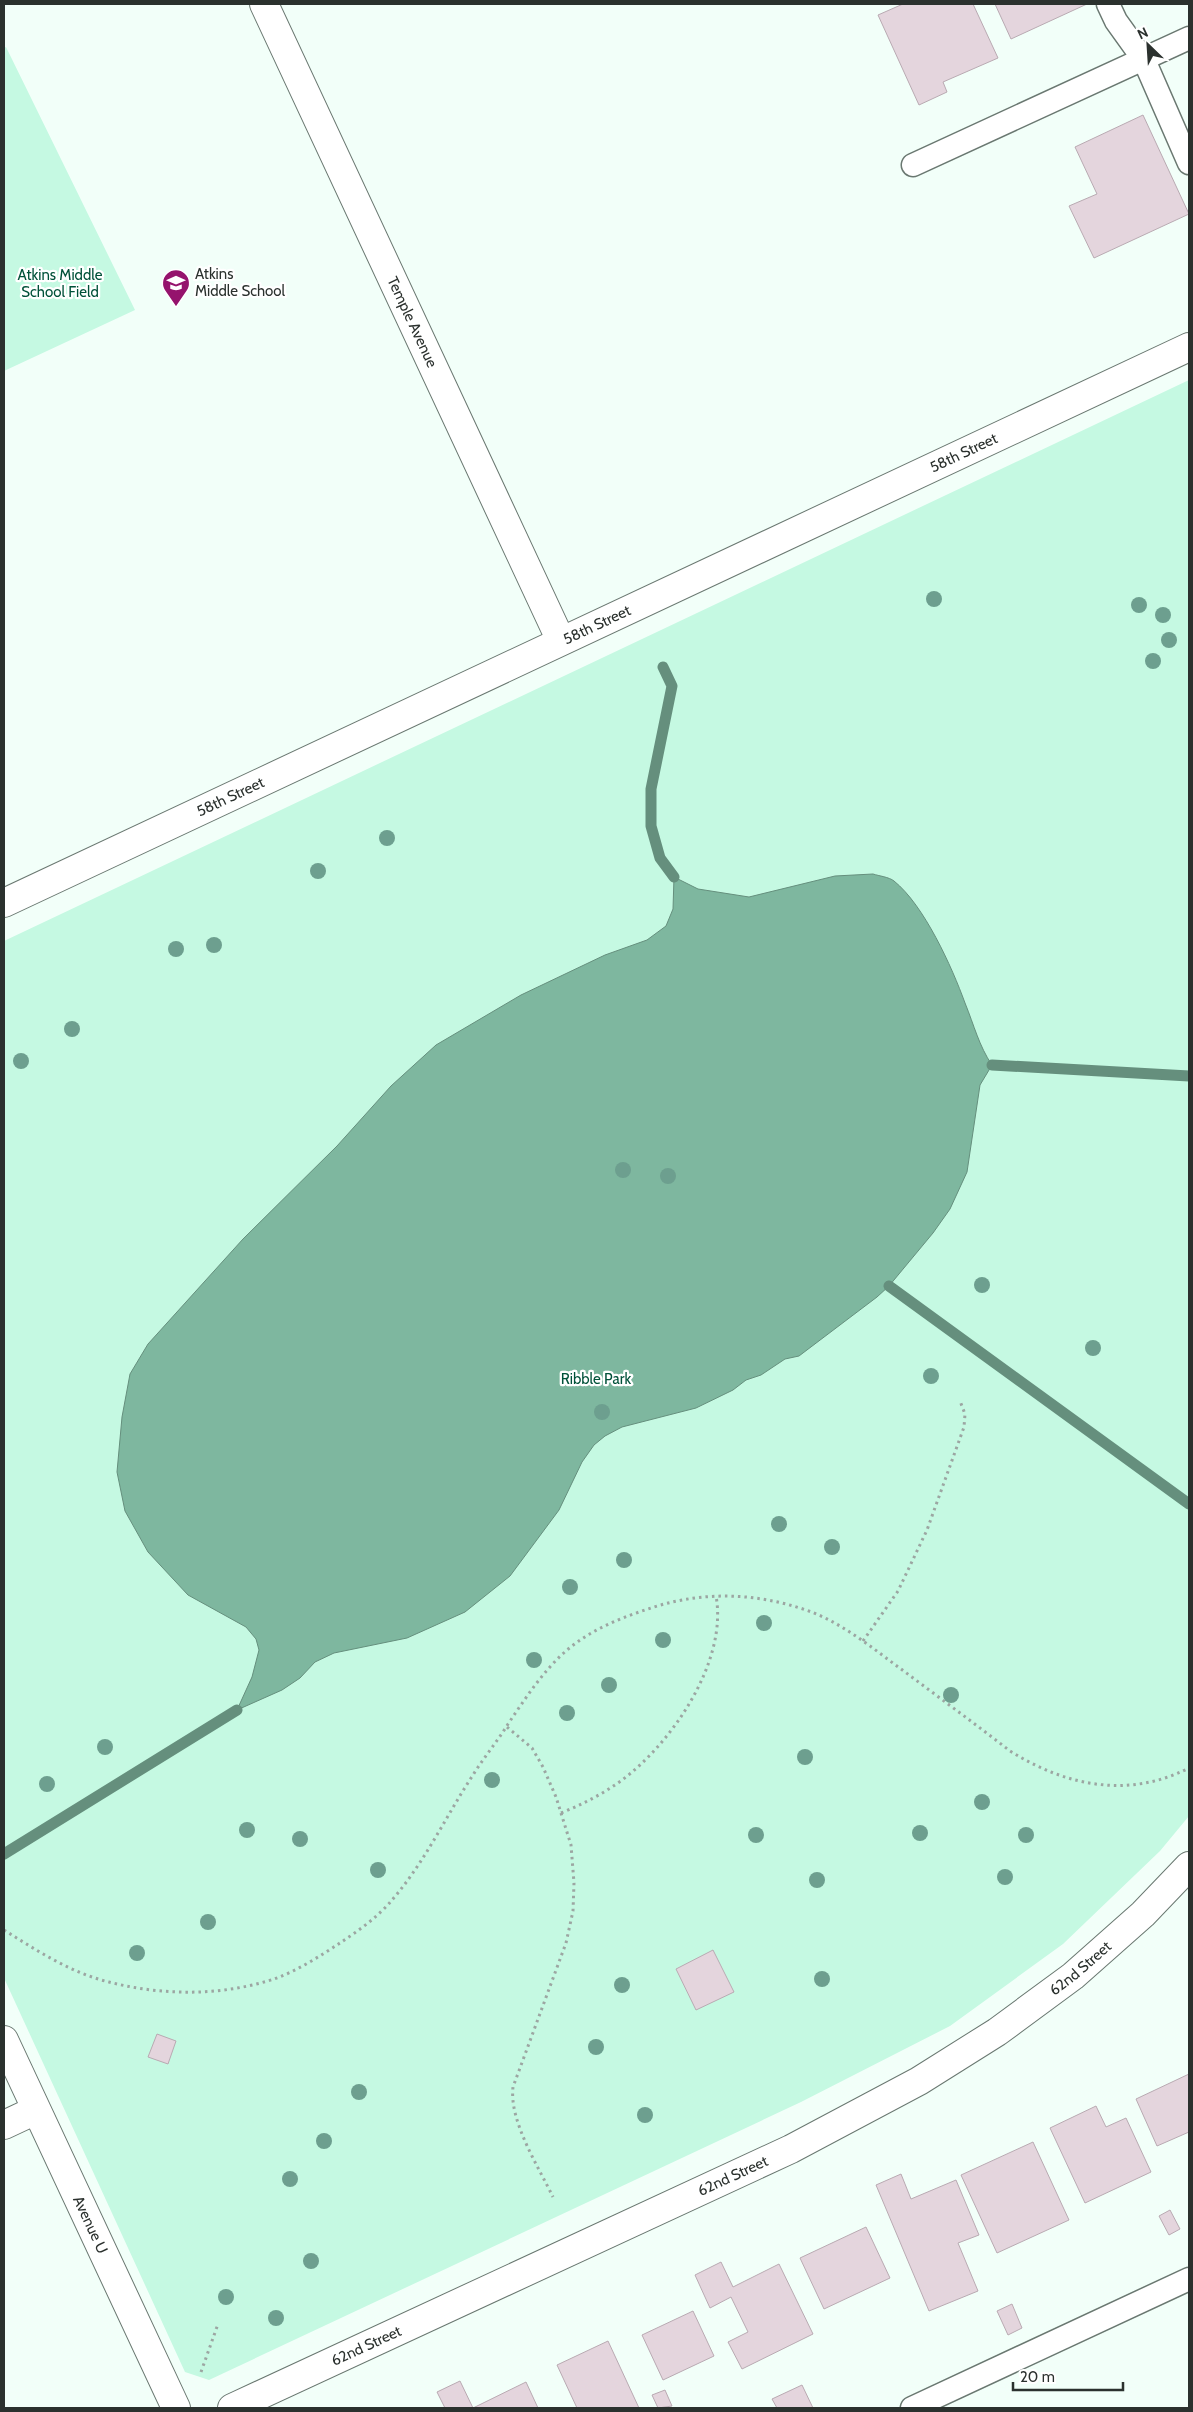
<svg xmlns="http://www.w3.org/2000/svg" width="1193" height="2412" viewBox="0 0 1193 2412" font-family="Cabin,sans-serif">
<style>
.green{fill:#c5f9e2}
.water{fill:#7eb79f;stroke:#658f7d}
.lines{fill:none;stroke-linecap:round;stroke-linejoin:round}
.stream{stroke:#658f7d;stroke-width:11}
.building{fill:#e4d5dd;stroke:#b9aab2}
.service-casing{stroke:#6a7871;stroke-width:25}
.minor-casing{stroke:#6a7871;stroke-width:30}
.tertiary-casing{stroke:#6a7871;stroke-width:30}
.path{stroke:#9ca6a2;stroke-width:3;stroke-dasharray:2.5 4;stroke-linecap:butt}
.service{stroke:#fff;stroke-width:22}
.minor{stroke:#fff;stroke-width:28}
.tertiary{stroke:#fff;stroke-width:28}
.tree{fill:#6d9f8f}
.labels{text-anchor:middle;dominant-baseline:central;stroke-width:4.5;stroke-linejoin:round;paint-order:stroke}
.poi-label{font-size:15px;fill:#2b312e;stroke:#fff;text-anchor:start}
.park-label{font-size:15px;fill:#005139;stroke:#fff}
.street-label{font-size:15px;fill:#2b312e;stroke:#fff}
</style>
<rect width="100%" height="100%" fill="#f2fff9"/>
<path class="green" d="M 6,47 L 135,310 L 4,371 L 4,48 Z
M 1189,380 L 1189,1816 L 1160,1851 L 1063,1944 L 950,2026 L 801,2102 L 209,2380 L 185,2372 L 4,1978 L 4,941 Z"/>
<path class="water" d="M 873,874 C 879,876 889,877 894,881 C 924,905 952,967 965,1003 C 974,1025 979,1046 992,1065 L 980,1085 L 967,1172 L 950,1209 L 933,1233 L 889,1286 L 877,1297 L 799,1356 L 785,1359 L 761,1375 L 746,1380 L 733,1390 L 696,1408 L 622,1427 L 605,1436 L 594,1445 L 582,1462 L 559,1510 L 510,1576 L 465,1612 L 407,1638 L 334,1653 L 315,1662 L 300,1678 L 282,1690 L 237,1710 L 252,1677 L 259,1650 L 256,1639 L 246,1627 L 188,1595 L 148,1552 L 125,1511 L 117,1472 L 122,1417 L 130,1374 L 148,1344 L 243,1239 L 337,1146 L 391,1086 L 436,1045 L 521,995 L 605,955 L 647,940 L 666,926 L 673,909 L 674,877 L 698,889 L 749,897 L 835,876 Z"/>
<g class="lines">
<path class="stream" d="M 663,667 L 672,686 L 651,789 L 651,826 L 660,858 L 674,877
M 992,1065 L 1189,1076
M 889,1286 L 1189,1504
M 4,1854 L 237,1710"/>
</g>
<path class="building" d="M 903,4 L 973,4 L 998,58 L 943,82 L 947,92 L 919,105 L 878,15 Z
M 995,4 L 1087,4 L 1011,39 Z
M 1143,115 L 1189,214 L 1094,258 L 1069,206 L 1097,194 L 1075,147 Z
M 713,1950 L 734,1992 L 696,2010 L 676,1969 Z
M 157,2034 L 176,2041 L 168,2064 L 148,2057 Z
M 1189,2074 L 1189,2132 L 1157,2146 L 1136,2099 Z
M 1096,2106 L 1106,2127 L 1126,2118 L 1151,2172 L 1085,2203 L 1050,2128 Z
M 1033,2142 L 1069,2220 L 997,2253 L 961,2175 Z
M 901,2174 L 911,2199 L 956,2180 L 979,2235 L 958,2243 L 978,2291 L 929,2311 L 876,2185 Z
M 1170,2210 L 1180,2229 L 1169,2235 L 1159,2216 Z
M 866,2227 L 890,2278 L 824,2309 L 800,2258 Z
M 721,2262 L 733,2287 L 779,2264 L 813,2334 L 742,2369 L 728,2342 L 748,2332 L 731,2297 L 710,2308 L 695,2275 Z
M 1012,2304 L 1022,2328 L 1008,2335 L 997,2311 Z
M 693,2311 L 714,2356 L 663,2380 L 642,2335 Z
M 608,2341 L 639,2408 L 577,2408 L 557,2365 Z
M 460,2381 L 473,2408 L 526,2382 L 538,2408 L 445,2408 L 437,2392 Z
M 802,2385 L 813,2408 L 777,2408 L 772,2399 Z
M 665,2390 L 672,2406 L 658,2408 L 652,2395 Z"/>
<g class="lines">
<g class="service-casing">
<path id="service" d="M 1108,4 L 1116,21 L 1144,60 L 1189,163
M 913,165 L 1189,38
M 912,2408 L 1189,2279"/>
</g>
<g class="minor-casing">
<g id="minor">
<path id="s1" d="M 264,4 L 561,641"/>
<path d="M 4,2125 L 36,2110"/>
<path id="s2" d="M 232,2408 L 791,2149 L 919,2081 L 997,2032 L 1073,1976 L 1143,1914 L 1189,1866"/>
</g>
</g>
<g class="tertiary-casing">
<g id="tertiary">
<path id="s3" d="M 4,903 L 1189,347"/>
<path id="s4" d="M 4,2040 L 176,2408"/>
</g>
</g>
<path class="path" d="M 863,1641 L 898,1591 L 927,1530 L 964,1427 L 965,1414 L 960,1401
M 507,1727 L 532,1748 L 543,1767 L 556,1797 L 571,1845 L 574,1883 L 573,1911 L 566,1943 L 513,2087 C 509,2121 538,2166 553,2197
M 561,1813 C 583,1804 603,1794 622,1780 C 672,1743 728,1661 716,1596
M 4,1930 C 36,1950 71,1973 109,1982 C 163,1996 222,1996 274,1979 C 297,1971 320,1956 340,1943 C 358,1931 378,1917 392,1900 C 425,1862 446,1816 473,1775 C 484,1757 497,1742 508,1724 C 525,1699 543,1671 566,1651 C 591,1629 623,1617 654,1607 C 705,1591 756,1593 806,1610 C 841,1622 871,1647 901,1669 C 937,1696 974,1723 1010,1751 C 1066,1786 1128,1799 1189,1768
M 201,2372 L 218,2324"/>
<use href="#service" class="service"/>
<use href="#minor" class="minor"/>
<use href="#tertiary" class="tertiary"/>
</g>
<g class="tree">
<circle cx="934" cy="599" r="8"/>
<circle cx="1139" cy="605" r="8"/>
<circle cx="1163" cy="615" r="8"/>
<circle cx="1169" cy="640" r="8"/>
<circle cx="1153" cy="661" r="8"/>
<circle cx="387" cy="838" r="8"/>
<circle cx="318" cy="871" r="8"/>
<circle cx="214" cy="945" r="8"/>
<circle cx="176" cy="949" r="8"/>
<circle cx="72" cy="1029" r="8"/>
<circle cx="21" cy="1061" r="8"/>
<circle cx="623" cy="1170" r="8"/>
<circle cx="668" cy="1176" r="8"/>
<circle cx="982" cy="1285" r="8"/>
<circle cx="1093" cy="1348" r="8"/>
<circle cx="931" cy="1376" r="8"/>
<circle cx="602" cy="1412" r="8"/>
<circle cx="779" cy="1524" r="8"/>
<circle cx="832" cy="1547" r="8"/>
<circle cx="624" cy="1560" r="8"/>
<circle cx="570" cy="1587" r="8"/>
<circle cx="764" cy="1623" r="8"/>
<circle cx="663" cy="1640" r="8"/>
<circle cx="534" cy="1660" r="8"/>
<circle cx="609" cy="1685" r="8"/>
<circle cx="951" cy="1695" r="8"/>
<circle cx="567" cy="1713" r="8"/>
<circle cx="105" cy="1747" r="8"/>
<circle cx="805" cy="1757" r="8"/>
<circle cx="492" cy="1780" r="8"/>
<circle cx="47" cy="1784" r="8"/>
<circle cx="982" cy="1802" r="8"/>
<circle cx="247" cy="1830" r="8"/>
<circle cx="920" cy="1833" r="8"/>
<circle cx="756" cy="1835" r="8"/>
<circle cx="1026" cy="1835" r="8"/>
<circle cx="300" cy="1839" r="8"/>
<circle cx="378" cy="1870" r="8"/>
<circle cx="1005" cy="1877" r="8"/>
<circle cx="817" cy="1880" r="8"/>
<circle cx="208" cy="1922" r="8"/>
<circle cx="137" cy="1953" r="8"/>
<circle cx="822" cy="1979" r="8"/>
<circle cx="622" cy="1985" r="8"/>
<circle cx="596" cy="2047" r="8"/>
<circle cx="359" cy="2092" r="8"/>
<circle cx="645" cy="2115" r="8"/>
<circle cx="324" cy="2141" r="8"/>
<circle cx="290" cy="2179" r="8"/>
<circle cx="311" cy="2261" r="8"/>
<circle cx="226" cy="2297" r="8"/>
<circle cx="276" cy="2318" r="8"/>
</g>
<defs>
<g id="school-pin" transform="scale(1.4375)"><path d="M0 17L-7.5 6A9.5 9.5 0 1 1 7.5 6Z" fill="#95136d" stroke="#fff"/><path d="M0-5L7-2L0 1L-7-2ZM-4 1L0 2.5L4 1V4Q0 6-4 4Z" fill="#fff"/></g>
</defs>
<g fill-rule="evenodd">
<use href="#school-pin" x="176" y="283"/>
</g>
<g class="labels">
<g class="poi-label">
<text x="195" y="274">Atkins<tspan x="195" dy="17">Middle School</tspan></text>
</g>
<g class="park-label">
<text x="60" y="275">Atkins Middle<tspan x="60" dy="17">School Field</tspan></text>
<text x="596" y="1379">Ribble Park</text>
</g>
<g class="street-label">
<text stroke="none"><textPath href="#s1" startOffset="351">Temple Avenue</textPath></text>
<text stroke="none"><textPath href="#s3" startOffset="1060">58th Street</textPath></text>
<text stroke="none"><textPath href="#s3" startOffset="655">58th Street</textPath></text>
<text stroke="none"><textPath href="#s3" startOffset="250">58th Street</textPath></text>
<text stroke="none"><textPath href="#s2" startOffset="958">62nd Street</textPath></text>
<text stroke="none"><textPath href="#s2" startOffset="552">62nd Street</textPath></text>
<text stroke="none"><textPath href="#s4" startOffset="204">Avenue U</textPath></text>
<text stroke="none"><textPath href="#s2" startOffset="148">62nd Street</textPath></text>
</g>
</g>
<rect width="1193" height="2412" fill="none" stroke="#2b312e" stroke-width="10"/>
<g transform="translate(1148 45) rotate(335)" stroke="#ffffff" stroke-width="4" paint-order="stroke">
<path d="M0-4L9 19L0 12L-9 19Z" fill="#2b312e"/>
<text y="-8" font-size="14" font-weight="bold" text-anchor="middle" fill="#2b312e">N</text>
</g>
<path d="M1013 2382v8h110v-8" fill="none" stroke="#2b312e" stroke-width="2.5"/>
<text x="1020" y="2382" font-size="15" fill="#2b312e" stroke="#ffffff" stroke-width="4" paint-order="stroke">20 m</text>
</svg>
